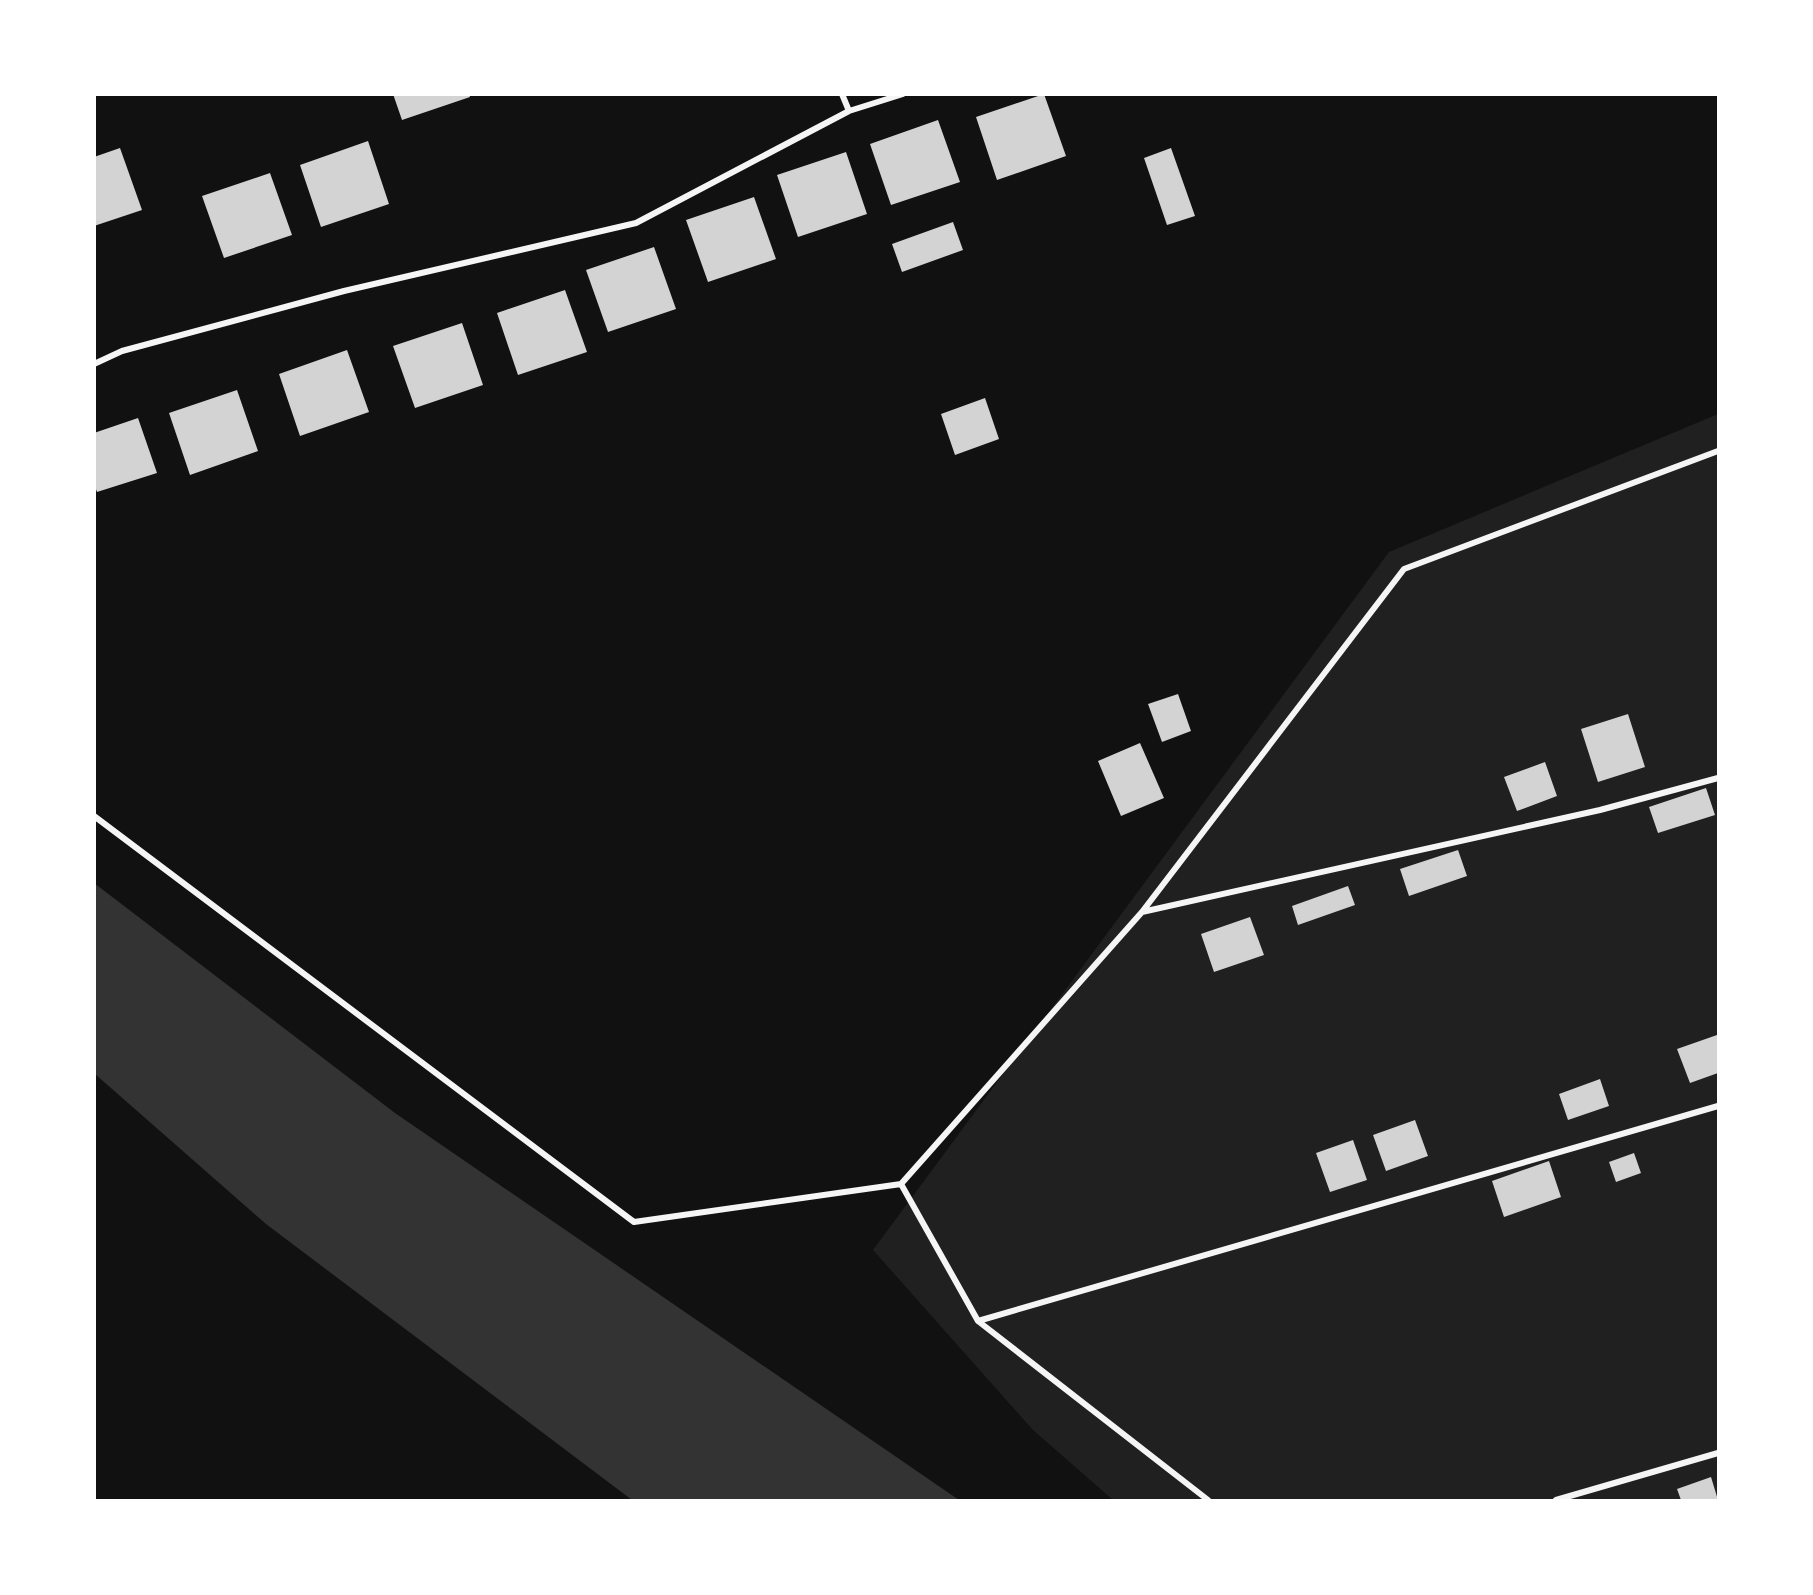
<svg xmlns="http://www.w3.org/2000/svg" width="1813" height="1595" viewBox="0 0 1813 1595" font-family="'Alegreya Sans',sans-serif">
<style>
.green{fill:#202020}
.water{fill:#333}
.building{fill:#d3d3d3}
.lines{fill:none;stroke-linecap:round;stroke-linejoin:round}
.minor{stroke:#f5f5f5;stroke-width:6}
</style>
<rect width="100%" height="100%" fill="#111"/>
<path class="green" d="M 1718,414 L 1718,1500 L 1113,1500 L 1033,1430 L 873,1250 L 1389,552 Z"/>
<path class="water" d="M 94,883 L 395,1113 L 959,1500 L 632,1500 L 266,1224 L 95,1074 Z"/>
<path class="building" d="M 393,94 L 469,94 L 470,97 L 402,120 Z
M 1044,94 L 1066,156 L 997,180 L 976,117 Z
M 938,120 L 960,182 L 891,205 L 870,144 Z
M 368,141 L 389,204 L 321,227 L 300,165 Z
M 120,148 L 142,210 L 94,226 L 94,157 Z
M 1171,148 L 1195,216 L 1167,225 L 1144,158 Z
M 846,152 L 867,214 L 798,237 L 777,175 Z
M 270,173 L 292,235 L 224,258 L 202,196 Z
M 754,197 L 776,259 L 708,282 L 686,220 Z
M 953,222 L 963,250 L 902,272 L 892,244 Z
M 654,247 L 676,309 L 608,332 L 586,270 Z
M 565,290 L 587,352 L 518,375 L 497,313 Z
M 462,323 L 483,385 L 415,408 L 393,346 Z
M 347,350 L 369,412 L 300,436 L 279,374 Z
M 237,390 L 258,451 L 190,475 L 169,413 Z
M 985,398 L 999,439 L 955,455 L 941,414 Z
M 138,418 L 157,473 L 97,492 L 94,484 L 94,433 Z
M 1178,694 L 1191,731 L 1162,742 L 1148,704 Z
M 1628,714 L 1645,767 L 1598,782 L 1581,729 Z
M 1140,743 L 1164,798 L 1121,816 L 1098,761 Z
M 1545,762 L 1557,796 L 1517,811 L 1504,777 Z
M 1706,788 L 1715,815 L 1658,833 L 1649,807 Z
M 1458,850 L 1467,876 L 1409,896 L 1400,869 Z
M 1348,886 L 1355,905 L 1298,925 L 1292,906 Z
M 1250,917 L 1264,955 L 1214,972 L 1201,934 Z
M 1717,1035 L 1718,1073 L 1690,1083 L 1677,1049 Z
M 1600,1079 L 1609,1106 L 1568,1120 L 1559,1094 Z
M 1415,1120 L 1428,1156 L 1386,1171 L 1373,1135 Z
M 1353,1140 L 1367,1180 L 1330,1192 L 1316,1153 Z
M 1634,1153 L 1641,1173 L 1616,1182 L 1609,1162 Z
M 1549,1161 L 1561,1197 L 1504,1217 L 1492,1181 Z
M 1711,1477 L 1718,1500 L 1681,1500 L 1677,1489 Z"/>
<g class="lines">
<path class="minor" d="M 842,94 L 849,111
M 94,364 L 122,351 L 344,291 L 636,223 L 849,111 L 903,94
M 94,816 L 634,1222 L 901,1184 L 1142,912 L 1404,569 L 1718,451
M 1142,912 L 1600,810 L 1718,778
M 901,1184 L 978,1321 L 1208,1500
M 978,1321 L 1718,1106
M 1556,1500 L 1718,1453"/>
</g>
<rect width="1813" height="1595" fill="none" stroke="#ffffff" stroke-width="192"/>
</svg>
